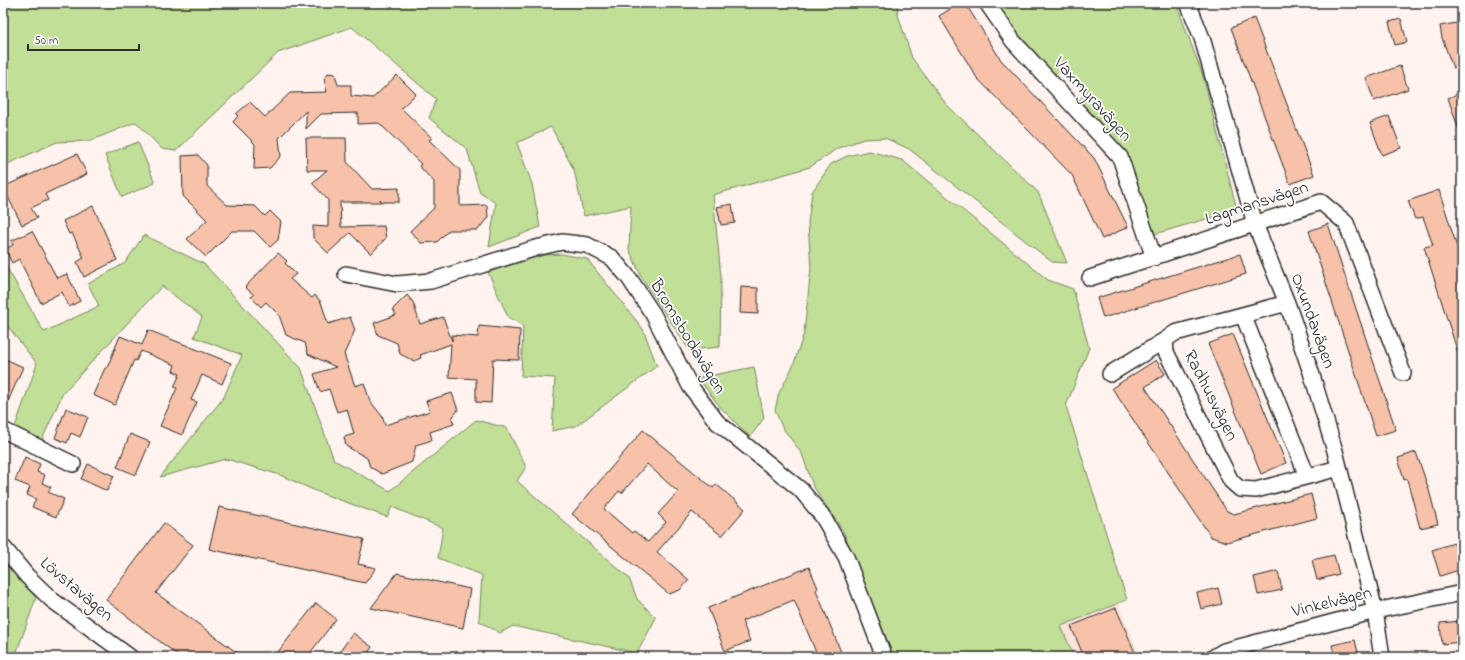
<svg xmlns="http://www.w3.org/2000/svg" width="1465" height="660" viewBox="0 0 1465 660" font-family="'Indie Flower',sans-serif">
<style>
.built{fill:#fce4da}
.green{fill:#c1df97;stroke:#768561}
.building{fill:#f8c2aa;stroke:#2b2b2b;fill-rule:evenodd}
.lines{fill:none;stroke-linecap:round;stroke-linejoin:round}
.minor-casing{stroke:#2b2b2b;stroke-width:18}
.minor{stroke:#fff;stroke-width:15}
.labels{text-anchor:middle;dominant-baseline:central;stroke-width:3.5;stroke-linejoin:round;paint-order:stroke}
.street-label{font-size:18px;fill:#2b2b2b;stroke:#fff}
</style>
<rect width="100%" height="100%" fill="#fef3ee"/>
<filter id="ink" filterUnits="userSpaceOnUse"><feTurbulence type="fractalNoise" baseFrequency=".025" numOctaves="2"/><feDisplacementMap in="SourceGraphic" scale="8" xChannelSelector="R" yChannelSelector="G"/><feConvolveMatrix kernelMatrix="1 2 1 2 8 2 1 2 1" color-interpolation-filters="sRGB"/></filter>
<g filter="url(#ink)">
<path class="built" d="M 1119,604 L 1140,657 L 1074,657 L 1061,626 Z"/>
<path class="green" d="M 3,3 L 897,3 L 898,15 L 912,58 L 946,104 L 1038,192 L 1067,263 L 1052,262 L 909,149 L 885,138 L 864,139 L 838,148 L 810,167 L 713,195 L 721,277 L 720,347 L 689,350 L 642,278 L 629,249 L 631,206 L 584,216 L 574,170 L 551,127 L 517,143 L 532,184 L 540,227 L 489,247 L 496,203 L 480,193 L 467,149 L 429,118 L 436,99 L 352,27 L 278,53 L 176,151 L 162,149 L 136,122 L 90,141 L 57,142 L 3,166 Z
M 995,3 L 1176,3 L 1203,76 L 1237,210 L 1155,234 L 1124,154 L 1078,101 L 1087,93 L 1063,67 L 1054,75 L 1020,37 Z
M 138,142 L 155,183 L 122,197 L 105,155 Z
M 869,151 L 902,160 L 1048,280 L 1073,289 L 1089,348 L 1066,406 L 1127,600 L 1061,626 L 1074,657 L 894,657 L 843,531 L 813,486 L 802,454 L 782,427 L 775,410 L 779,393 L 793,366 L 804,333 L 811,268 L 808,223 L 812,192 L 831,164 L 847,156 Z
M 144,235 L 204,264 L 301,368 L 334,460 L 390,491 L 476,420 L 507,428 L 526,467 L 517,481 L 629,578 L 637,599 L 656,618 L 637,653 L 513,626 L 500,633 L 479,621 L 482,575 L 438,558 L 443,528 L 392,507 L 387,517 L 318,492 L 280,475 L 226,459 L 160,477 L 224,397 L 242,355 L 194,337 L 202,317 L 162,286 L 63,393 L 42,440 L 15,427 L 37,364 L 3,320 L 3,261 L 44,332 L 99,306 L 88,284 L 125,263 Z
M 562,254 L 587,259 L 643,329 L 657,366 L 576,426 L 552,431 L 555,378 L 521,376 L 523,326 L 508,317 L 488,272 L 544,255 Z
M 754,367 L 764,418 L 750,437 L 721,408 L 698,378 Z
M 3,561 L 36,598 L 15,657 L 3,657 Z"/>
<path class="building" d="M 960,3 L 965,3 L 1001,60 L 1094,158 L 1128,227 L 1102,239 L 1072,175 L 977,78 L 939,16 Z
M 1254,18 L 1314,175 L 1290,184 L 1231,28 Z
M 1401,19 L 1407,42 L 1395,45 L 1389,22 Z
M 1462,22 L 1462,65 L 1453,68 L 1442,38 L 1440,26 Z
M 1400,66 L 1408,89 L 1374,101 L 1366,78 Z
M 328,73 L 335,74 L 338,85 L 351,85 L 351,96 L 373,98 L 397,75 L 416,94 L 401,108 L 432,138 L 429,140 L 460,170 L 460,206 L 487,205 L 488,217 L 478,230 L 449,230 L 437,242 L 421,243 L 410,231 L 434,208 L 434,182 L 419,166 L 421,164 L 379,123 L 358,124 L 358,113 L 321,114 L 306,129 L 306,111 L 279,138 L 281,156 L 270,168 L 254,169 L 255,144 L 233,122 L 238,116 L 236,114 L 250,102 L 265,117 L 290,93 L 327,92 L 324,79 Z
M 1462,92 L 1462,133 L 1460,133 L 1448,98 Z
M 1389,116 L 1401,148 L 1382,155 L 1370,123 Z
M 306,138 L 346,138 L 347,162 L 372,189 L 399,188 L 399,202 L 382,202 L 380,199 L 381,202 L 340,202 L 341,227 L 384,226 L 386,238 L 371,254 L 350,233 L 328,253 L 313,238 L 313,226 L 328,227 L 328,200 L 312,183 L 327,170 L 307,170 Z
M 77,154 L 87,174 L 45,194 L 48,200 L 31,208 L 37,218 L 22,225 L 3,187 Z
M 198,155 L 207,165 L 207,186 L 227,205 L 255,206 L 265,216 L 270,211 L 281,222 L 278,240 L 270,247 L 254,231 L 232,231 L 206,257 L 187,239 L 207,220 L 183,196 L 182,156 Z
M 1439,190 L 1462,263 L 1462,356 L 1459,356 L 1424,247 L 1433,245 L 1423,217 L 1415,219 L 1408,201 Z
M 732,204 L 735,223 L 721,225 L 717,207 Z
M 93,206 L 117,260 L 84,277 L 77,262 L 84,258 L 72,233 L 69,234 L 63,221 Z
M 1328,224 L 1396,430 L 1376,436 L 1309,231 Z
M 32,231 L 57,278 L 67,274 L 80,301 L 69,307 L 62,292 L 41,303 L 19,259 L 12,263 L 5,249 L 13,245 L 11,241 Z
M 278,253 L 287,261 L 285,263 L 296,274 L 290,279 L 312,298 L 315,295 L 321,302 L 328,324 L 350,317 L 355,330 L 344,354 L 355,386 L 364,383 L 370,401 L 382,416 L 385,425 L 430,411 L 426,401 L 452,393 L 458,410 L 452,418 L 454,424 L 430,432 L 432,440 L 416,445 L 412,462 L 382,474 L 370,467 L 367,458 L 346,446 L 344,437 L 354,434 L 347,409 L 337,412 L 329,389 L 320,392 L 314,374 L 336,367 L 308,354 L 305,343 L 286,335 L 279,315 L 266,302 L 261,307 L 251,297 L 254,295 L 245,287 Z
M 1240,254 L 1246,274 L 1103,318 L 1097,298 Z
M 741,287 L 758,288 L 758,314 L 740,313 Z
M 407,295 L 413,302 L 420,324 L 443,317 L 452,341 L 452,335 L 478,337 L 479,326 L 520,330 L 519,360 L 493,359 L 491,403 L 476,402 L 476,379 L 449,377 L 451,344 L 420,355 L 421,358 L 414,361 L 400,354 L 397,343 L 378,335 L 374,323 L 396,315 L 393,309 Z
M 148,330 L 231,363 L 222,384 L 202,375 L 191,400 L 197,402 L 182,435 L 160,426 L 177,388 L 174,387 L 180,374 L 173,371 L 175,365 L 141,351 L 136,361 L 134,360 L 115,405 L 93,395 L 105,368 L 107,368 L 120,336 L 142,345 Z
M 1233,334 L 1286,463 L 1261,474 L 1208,344 Z
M 3,358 L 23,367 L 3,413 Z
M 1156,360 L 1165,374 L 1145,387 L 1227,511 L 1234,514 L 1311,494 L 1317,518 L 1227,542 L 1211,537 L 1112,388 Z
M 66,408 L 88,417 L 80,437 L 71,433 L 67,443 L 55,438 Z
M 643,430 L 713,488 L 716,484 L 745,509 L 722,536 L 692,512 L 657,552 L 689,580 L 680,590 L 669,594 L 572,514 ZM 647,464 L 678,492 L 658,514 L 666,522 L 648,542 L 634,531 L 632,533 L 604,509 L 619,491 L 622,493 Z
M 130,434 L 150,442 L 136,475 L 117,467 Z
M 1416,452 L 1429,490 L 1438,524 L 1420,528 L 1407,479 L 1404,480 L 1398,458 Z
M 25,457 L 40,464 L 37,472 L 45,475 L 42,483 L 51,487 L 48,492 L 64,499 L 56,517 L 32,507 L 36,499 L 27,495 L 30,487 L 15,481 Z
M 88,464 L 114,476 L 107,491 L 81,479 Z
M 219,507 L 364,539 L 358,564 L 376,568 L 365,583 L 209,549 Z
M 164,523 L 193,545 L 156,593 L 243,657 L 180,657 L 106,600 Z
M 1454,543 L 1462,569 L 1440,576 L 1432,550 Z
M 1334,555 L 1339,574 L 1317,580 L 1312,560 Z
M 809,567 L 818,588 L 816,590 L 843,657 L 818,657 L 794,600 L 742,621 L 750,641 L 725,651 L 708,608 Z
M 1278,571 L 1282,590 L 1258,595 L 1254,577 Z
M 397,573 L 470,589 L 463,628 L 371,608 Z
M 1218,588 L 1222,604 L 1201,609 L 1197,593 Z
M 316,603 L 336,619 L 307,657 L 274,657 Z
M 1116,608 L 1137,657 L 1084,657 L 1071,626 Z
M 1461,621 L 1462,642 L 1442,644 L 1440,623 Z
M 353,633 L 372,647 L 365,657 L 336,657 Z
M 1355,640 L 1359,657 L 1335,657 L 1332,645 Z"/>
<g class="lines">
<g class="minor-casing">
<path id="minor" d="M 987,3 L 1013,41 L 1120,157 L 1154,258
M 1188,3 L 1202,38 L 1255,224 L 1287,303 L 1311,372 L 1335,451 L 1375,611 L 1382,657
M 346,274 L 397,284 L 431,281 L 536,248 L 562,242 L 587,245 L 612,258 L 629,278 L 653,314 L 690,386 L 717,422 L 801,490 L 823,517 L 846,557 L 884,657
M 1090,278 L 1321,202 L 1346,223 L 1403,373
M 1287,303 L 1175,333 L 1165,340 L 1166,352 L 1231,481 L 1240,489 L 1256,490 L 1339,468
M 1243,315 L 1307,476
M 1110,374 L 1165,340
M 3,430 L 73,464
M 3,547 L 27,576 L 52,600 L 130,657
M 1214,657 L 1224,651 L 1375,611 L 1462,593"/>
</g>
<use href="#minor" class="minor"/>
</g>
</g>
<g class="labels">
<g class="street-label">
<text transform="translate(1092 100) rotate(48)">Vaxmyravägen</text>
<text transform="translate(1257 204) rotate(-18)">Lagmansvägen</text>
<text transform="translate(1312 321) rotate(70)">Oxundavägen</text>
<text transform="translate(687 337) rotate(59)">Bromsbodavägen</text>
<text transform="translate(1210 396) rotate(63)">Radhusvägen</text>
<text transform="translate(76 590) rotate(40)">Lövstavägen</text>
<text transform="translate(1332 603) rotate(-14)">Vinkelvägen</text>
</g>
</g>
<rect width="1465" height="660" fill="none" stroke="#fff" stroke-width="16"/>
<rect x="8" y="8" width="1449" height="644" fill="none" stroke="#2b2b2b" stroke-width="1.5" filter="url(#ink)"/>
<path d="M28 44v6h111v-6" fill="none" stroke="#2b2b2b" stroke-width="2"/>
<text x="34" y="44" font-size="12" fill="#2b2b2b" stroke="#ffffff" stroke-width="3" paint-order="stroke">50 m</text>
</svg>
